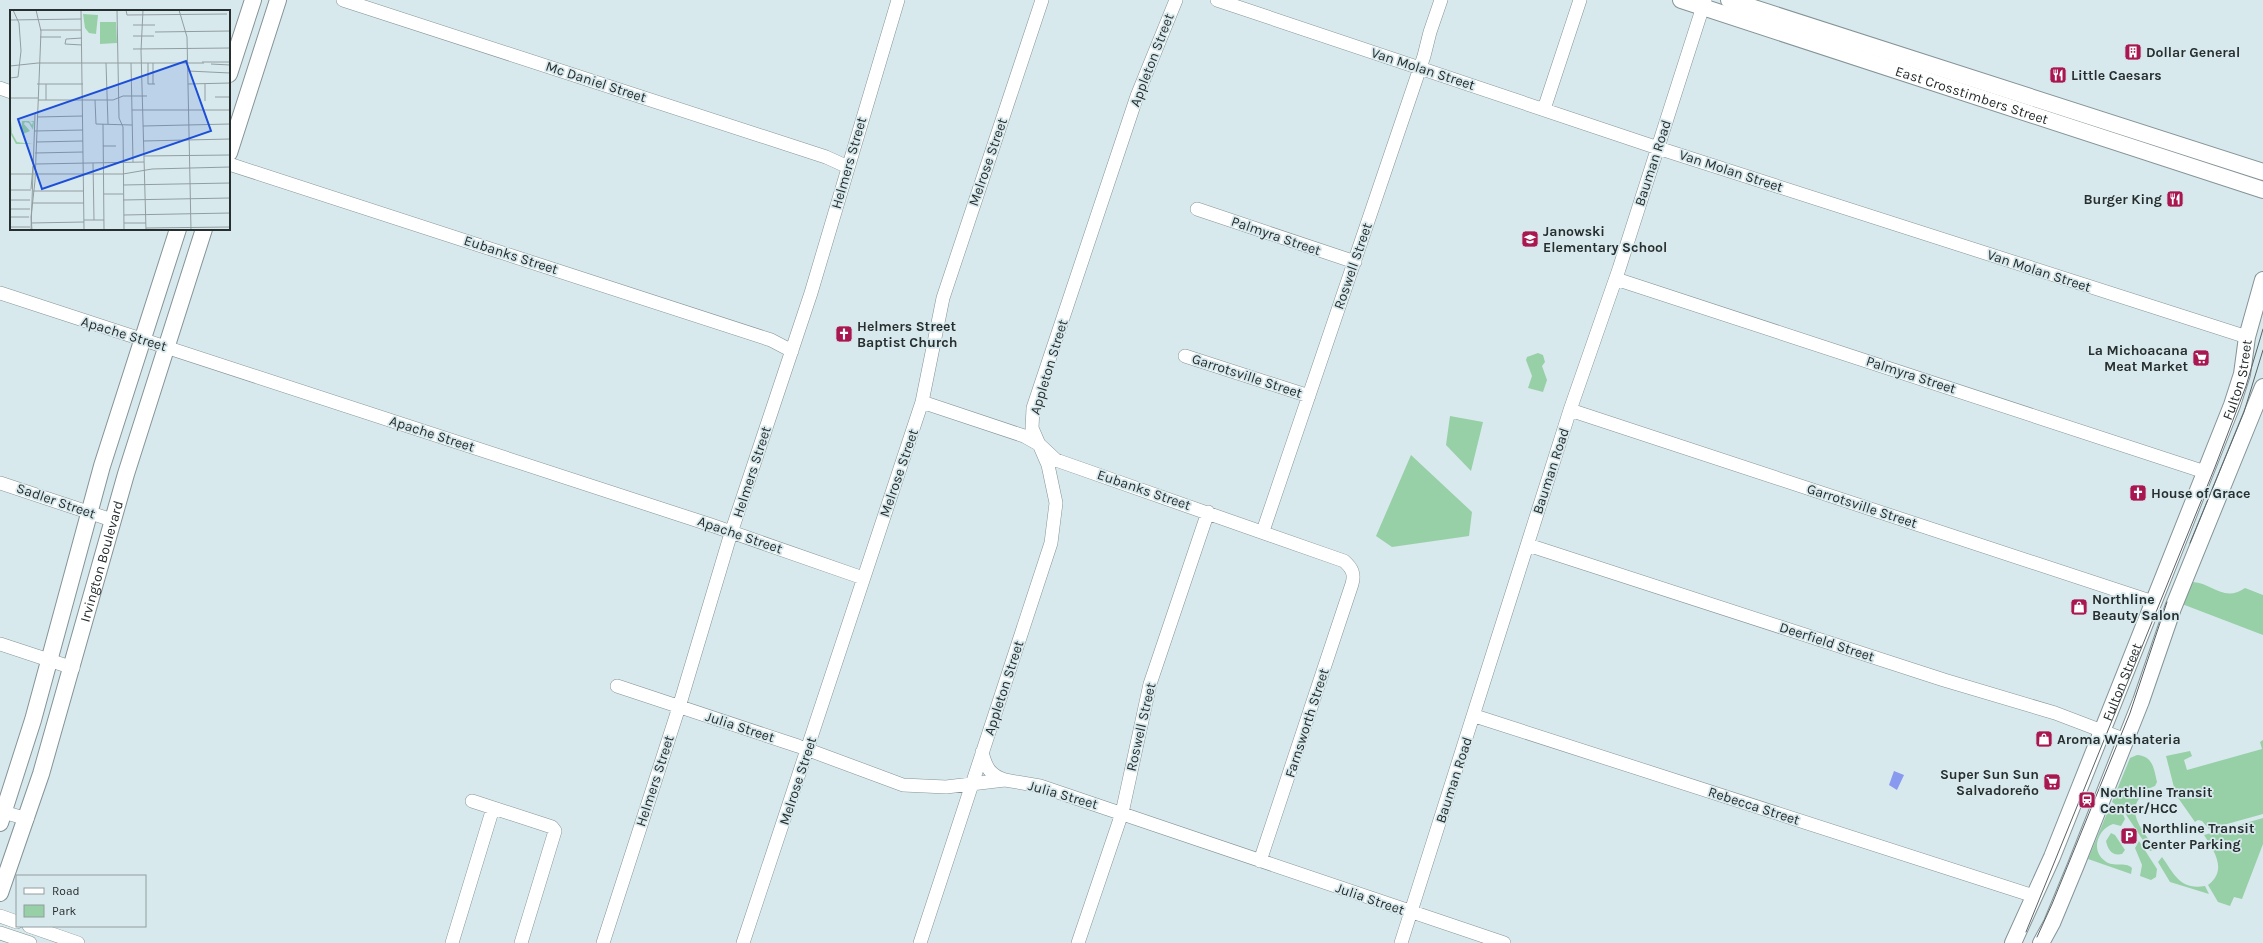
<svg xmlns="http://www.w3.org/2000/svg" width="2263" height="943" viewBox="0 0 2263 943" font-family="Karla,sans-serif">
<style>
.green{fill:#97d0a7}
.water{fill:#889aef}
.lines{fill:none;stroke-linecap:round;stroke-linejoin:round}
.minor-casing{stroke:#849397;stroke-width:14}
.major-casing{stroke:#849397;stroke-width:18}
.minor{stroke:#fff;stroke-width:13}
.major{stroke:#fff;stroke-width:16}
.tram{stroke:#5a6365;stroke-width:1}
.labels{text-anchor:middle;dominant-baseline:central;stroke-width:3.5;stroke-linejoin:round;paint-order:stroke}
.poi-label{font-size:14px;font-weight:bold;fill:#272e2f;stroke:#d8e9ed;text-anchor:start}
.street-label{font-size:14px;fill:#272e2f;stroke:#d8e9ed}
.inset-road{fill:none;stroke:#919ea1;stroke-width:1}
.view{fill:#1d4ed8;fill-opacity:0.15;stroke:#1d4ed8;stroke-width:2}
.inset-edge{fill:none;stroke:#272e2f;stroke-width:2}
</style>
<rect width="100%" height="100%" fill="#d8e9ed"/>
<path class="green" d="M 1538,353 L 1543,355 L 1545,362 L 1542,366 L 1547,380 L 1543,392 L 1528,388 L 1532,376 L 1526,360 L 1527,357 Z
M 1450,416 L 1483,422 L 1471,471 L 1446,445 Z
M 1411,455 L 1472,512 L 1469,536 L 1392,547 L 1376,536 Z
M 2193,582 C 2212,583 2224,603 2245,588 L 2263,595 L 2263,635 L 2182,604 Z
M 2263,740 L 2263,814 L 2209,829 L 2202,821 L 2198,820 L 2195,822 L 2176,795 L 2166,756 L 2190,751 L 2192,756 L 2184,760 L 2187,770 L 2262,749 L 2260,742 Z
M 2137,755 C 2153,756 2154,769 2157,782 L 2155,786 L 2145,790 L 2146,792 C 2122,810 2143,830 2155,849 L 2150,851 L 2123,810 L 2112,802 L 2130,758 Z
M 2110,806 L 2122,812 L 2125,819 L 2121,826 L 2113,824 C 2098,829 2090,850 2105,861 C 2114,868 2125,861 2132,868 L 2131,874 L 2088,859 Z
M 2263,818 L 2263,844 L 2242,899 L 2234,897 L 2230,906 L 2218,902 L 2208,885 C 2228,870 2214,851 2204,835 Z
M 2111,833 L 2115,835 L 2125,850 L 2122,854 C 2112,856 2108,850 2106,841 Z
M 2139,841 L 2157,869 L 2156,877 L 2151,880 L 2140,876 L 2142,865 L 2135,848 Z
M 2162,857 C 2175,875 2180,890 2205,886 L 2209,894 L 2170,882 L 2158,862 Z"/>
<path class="water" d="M 1894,771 L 1904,775 L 1897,790 L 1889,785 Z"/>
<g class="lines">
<g class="minor-casing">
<path id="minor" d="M 343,0 L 826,157 L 848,167
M 1217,0 L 1658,148 L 2247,337
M 0,88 L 11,92
M 1544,109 L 1580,0
M 229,164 L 771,340 L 792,351
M 1197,209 L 1355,262
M 1616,279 L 2205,472
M 0,293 L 711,525 L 863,578
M 1185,356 L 1309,396
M 922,402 L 1024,436 L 1040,445 L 1056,460 L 1344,561 C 1352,568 1355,574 1352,584 L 1260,861
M 1570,410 L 2153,602
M 0,483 L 112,520
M 1263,531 L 1424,56 L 1430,32 L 1441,0
M 1528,545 L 1944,680 L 2055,713 L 2126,740
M 0,644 L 73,668
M 617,686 L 798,746 L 903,785 L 946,787 L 1005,780 L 1040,786 L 1504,943
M 1475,716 L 2034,896
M 982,752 C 986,768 990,775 1005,780
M 472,801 L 552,827 L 555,831 L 521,943
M 0,811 L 27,819
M 0,916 L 17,922
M 29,926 L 78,943
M 0,933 L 30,943
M 452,943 L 493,808
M 603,943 L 679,707 L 731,533 L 811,293 L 898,0
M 743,943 L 922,402 L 943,298 L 1042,0
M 920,943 L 1051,543 L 1056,503 L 1048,465 L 1032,428 L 1033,408 L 1137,96 L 1176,0
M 1078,943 L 1122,813 L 1150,684 L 1208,512
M 1401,943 L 1570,410 L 1619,269 L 1705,0"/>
</g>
<g class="major-casing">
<g id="major">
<path id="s1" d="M 1681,0 L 2263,190"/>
<path d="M 1729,0 L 2263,172"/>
<path d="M 229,74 L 253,0"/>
<path d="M 229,153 L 278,0"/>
<path d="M 0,823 L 33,720 L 102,466 L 178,229"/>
<path id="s2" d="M 0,893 L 41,774 L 126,474 L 204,229"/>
<path id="s3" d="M 2013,943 L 2052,857 L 2232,405 L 2242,374 L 2247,337 L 2263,280"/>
<path d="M 2041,943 L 2052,923 L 2076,865 L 2141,701 L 2173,608 L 2263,387"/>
</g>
</g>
<use href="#minor" class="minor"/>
<use href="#major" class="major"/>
<path class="tram" d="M 2190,543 L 2244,412 L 2263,350
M 2026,932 L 2215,467 L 2246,386 L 2263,329
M 2037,937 L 2052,904 L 2130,713 L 2167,602"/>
</g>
<defs>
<g id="building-square" transform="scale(0.9)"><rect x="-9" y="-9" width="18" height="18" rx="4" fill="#a91751" stroke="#d8e9ed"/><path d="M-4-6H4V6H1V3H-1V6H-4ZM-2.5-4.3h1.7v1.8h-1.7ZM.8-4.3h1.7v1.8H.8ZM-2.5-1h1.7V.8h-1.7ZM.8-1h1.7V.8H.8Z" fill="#fff"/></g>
<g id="restaurant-square" transform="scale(0.9)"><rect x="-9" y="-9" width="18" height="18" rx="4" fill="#a91751" stroke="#d8e9ed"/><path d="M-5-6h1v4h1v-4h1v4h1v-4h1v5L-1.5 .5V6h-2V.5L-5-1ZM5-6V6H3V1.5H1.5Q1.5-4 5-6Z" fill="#fff"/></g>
<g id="school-square" transform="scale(0.9)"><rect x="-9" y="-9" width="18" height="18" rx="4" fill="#a91751" stroke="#d8e9ed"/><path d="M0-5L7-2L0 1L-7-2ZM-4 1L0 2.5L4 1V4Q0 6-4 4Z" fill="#fff"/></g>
<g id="church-square" transform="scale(0.9)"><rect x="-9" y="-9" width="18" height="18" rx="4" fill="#a91751" stroke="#d8e9ed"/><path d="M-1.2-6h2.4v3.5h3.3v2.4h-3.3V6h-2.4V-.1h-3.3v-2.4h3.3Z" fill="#fff"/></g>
<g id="supermarket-square" transform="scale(0.9)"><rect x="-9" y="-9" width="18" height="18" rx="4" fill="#a91751" stroke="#d8e9ed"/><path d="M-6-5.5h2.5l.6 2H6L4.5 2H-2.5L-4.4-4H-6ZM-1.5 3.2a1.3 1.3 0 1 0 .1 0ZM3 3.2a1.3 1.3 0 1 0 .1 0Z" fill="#fff"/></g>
<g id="shop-square" transform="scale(0.9)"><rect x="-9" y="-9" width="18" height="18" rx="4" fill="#a91751" stroke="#d8e9ed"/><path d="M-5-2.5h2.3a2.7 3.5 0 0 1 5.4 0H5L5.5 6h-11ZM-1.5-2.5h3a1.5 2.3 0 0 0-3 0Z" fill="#fff"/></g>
<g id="station-square" transform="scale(0.9)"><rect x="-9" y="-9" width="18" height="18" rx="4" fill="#a91751" stroke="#d8e9ed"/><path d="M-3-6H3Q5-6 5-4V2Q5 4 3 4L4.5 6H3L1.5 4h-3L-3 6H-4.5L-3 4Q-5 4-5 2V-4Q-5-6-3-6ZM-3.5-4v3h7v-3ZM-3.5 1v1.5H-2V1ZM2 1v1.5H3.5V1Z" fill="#fff"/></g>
<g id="parking-square" transform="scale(0.9)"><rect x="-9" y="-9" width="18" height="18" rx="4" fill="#a91751" stroke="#d8e9ed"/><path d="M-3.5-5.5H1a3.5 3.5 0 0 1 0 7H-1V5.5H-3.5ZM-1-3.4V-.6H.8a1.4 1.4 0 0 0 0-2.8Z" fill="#fff"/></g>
</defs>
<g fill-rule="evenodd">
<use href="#building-square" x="2133" y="52"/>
<use href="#restaurant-square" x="2058" y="75"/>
<use href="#restaurant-square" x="2175" y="199"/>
<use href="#school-square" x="1530" y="239"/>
<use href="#church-square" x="844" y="334"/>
<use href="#supermarket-square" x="2201" y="358"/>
<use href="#church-square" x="2138" y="493"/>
<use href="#shop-square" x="2079" y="607"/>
<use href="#shop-square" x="2044" y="739"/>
<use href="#supermarket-square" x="2052" y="782"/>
<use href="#station-square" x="2087" y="800"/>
<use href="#parking-square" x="2129" y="836"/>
</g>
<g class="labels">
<g class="poi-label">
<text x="2146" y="52">Dollar General</text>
<text x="2071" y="75">Little Caesars</text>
<text x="2162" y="199" text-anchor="end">Burger King</text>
<text x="1543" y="231">Janowski<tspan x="1543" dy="16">Elementary School</tspan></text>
<text x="857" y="326">Helmers Street<tspan x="857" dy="16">Baptist Church</tspan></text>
<text x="2188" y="350" text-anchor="end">La Michoacana<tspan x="2188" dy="16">Meat Market</tspan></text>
<text x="2151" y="493">House of Grace</text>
<text x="2092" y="599">Northline<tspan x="2092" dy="16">Beauty Salon</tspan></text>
<text x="2057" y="739">Aroma Washateria</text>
<text x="2039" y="774" text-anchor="end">Super Sun Sun<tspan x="2039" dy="16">Salvadoreño</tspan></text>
<text x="2100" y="792">Northline Transit<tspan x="2100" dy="16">Center/HCC</tspan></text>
<text x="2142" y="828">Northline Transit<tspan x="2142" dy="16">Center Parking</tspan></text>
</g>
<g class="street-label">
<text transform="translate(1152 60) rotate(-69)">Appleton Street</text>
<text transform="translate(1423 69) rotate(18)">Van Molan Street</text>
<text transform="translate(596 82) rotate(18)">Mc Daniel Street</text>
<text stroke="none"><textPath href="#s1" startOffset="306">East Crosstimbers Street</textPath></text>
<text transform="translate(988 162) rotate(-71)">Melrose Street</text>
<text transform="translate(849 163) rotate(-74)">Helmers Street</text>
<text transform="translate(1653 163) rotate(-72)">Bauman Road</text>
<text transform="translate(1731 171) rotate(18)">Van Molan Street</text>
<text transform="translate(1276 236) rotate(19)">Palmyra Street</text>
<text transform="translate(511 255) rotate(18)">Eubanks Street</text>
<text transform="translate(1353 266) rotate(-71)">Roswell Street</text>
<text transform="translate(2039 271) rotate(18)">Van Molan Street</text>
<text transform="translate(124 334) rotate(17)">Apache Street</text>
<text transform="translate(1049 367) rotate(-73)">Appleton Street</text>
<text transform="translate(1911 375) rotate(18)">Palmyra Street</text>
<text transform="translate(1247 376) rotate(18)">Garrotsville Street</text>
<text stroke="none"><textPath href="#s3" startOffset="607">Fulton Street</textPath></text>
<text transform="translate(432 434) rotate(18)">Apache Street</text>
<text transform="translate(1551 471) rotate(-72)">Bauman Road</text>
<text transform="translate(752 472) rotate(-72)">Helmers Street</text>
<text transform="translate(899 473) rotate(-71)">Melrose Street</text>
<text transform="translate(1144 490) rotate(19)">Eubanks Street</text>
<text transform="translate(56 501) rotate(19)">Sadler Street</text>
<text transform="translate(1862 506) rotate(18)">Garrotsville Street</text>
<text transform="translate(740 535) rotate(19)">Apache Street</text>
<text stroke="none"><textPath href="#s2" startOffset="347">Irvington Boulevard</textPath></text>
<text transform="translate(1827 642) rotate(18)">Deerfield Street</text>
<text stroke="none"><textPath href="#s3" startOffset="283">Fulton Street</textPath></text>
<text transform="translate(1004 688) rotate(-72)">Appleton Street</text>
<text transform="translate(1307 723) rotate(-72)">Farnsworth Street</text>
<text transform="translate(740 727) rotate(18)">Julia Street</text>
<text transform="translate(1141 727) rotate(-77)">Roswell Street</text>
<text transform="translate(1454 780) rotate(-72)">Bauman Road</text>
<text transform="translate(655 781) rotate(-72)">Helmers Street</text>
<text transform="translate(798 781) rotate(-72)">Melrose Street</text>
<text transform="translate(1063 795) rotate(16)">Julia Street</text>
<text transform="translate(1754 806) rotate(18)">Rebecca Street</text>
<text transform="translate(1370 899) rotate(19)">Julia Street</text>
</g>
</g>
<g transform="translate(10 10)">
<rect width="220" height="220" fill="#d8e9ed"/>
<path d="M 73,4 L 88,5 L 86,24 L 79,23 L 75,18 ZM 90,12 L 106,12 L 107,33 L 90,34 ZM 1,111 L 2,123 L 7,132 L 23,134 L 6,134 L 0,123 ZM 12,111 L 19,111 L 22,115 L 23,112 L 20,111 L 24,111 L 23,120 L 19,113 L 15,112 L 14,114 L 20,121 L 13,124 L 11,120 Z" fill="#97d0a7"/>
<path class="inset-road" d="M 22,0 L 44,0M 71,0 L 74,219M 107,0 L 109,108 L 113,117 L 114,220M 116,0 L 117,5 L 217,4M 133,0 L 131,41 L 136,220M 169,0 L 177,27 L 181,220M 0,10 L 71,9M 123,15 L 145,15M 30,20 L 71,20M 145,22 L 220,21M 123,26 L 144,26M 30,27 L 51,27M 72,28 L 56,29 L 55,34 L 72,35M 123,39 L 220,38M 192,52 L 220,52M 96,53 L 98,114M 121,53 L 123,152M 138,53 L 138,74 L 145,74M 143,53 L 143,74M 201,54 L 220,55M 0,56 L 28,53 L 194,53M 178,61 L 220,63M 0,68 L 8,67 L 11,41 L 9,13 L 3,0M 27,74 L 73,74M 178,74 L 220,73M 205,87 L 220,87M 0,88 L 28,88M 28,90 L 103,90 L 113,86 L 137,86M 36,90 L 36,74M 85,90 L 86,114 L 122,115M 195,91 L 195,74M 122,100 L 220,100M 27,107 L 73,106M 93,114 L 94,220M 133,116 L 220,114M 24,121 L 73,120M 133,131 L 220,129M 26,132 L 73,131M 93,136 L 106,136M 25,143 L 73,142M 134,146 L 220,145M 83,153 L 84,210M 26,154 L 134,152M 0,164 L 113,164 L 142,159 L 220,157M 113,175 L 220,173M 21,179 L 23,156M 0,180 L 21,180M 23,181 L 74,181M 94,184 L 113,184M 0,190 L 20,190M 113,190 L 220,188M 22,193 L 74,193M 0,199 L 20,199M 114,205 L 220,203M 0,207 L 19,207M 74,210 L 94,210M 21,213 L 74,212M 114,213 L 136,213M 0,217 L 20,217M 136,218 L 220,217M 21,220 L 25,104M 22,220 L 21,207 L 25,171 L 31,21 L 26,0"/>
<path class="view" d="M 176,51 L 201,121 L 32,179 L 8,109 Z"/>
<rect width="220" height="220" class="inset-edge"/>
</g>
<rect x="16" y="875" width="130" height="52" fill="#d8e9ed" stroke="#919ea1"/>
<rect x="24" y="888" width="20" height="6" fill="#ffffff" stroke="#919ea1"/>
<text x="52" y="895" font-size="12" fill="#272e2f">Road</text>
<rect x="24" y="905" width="20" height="12" fill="#97d0a7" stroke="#919ea1"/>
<text x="52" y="915" font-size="12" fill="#272e2f">Park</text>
</svg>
